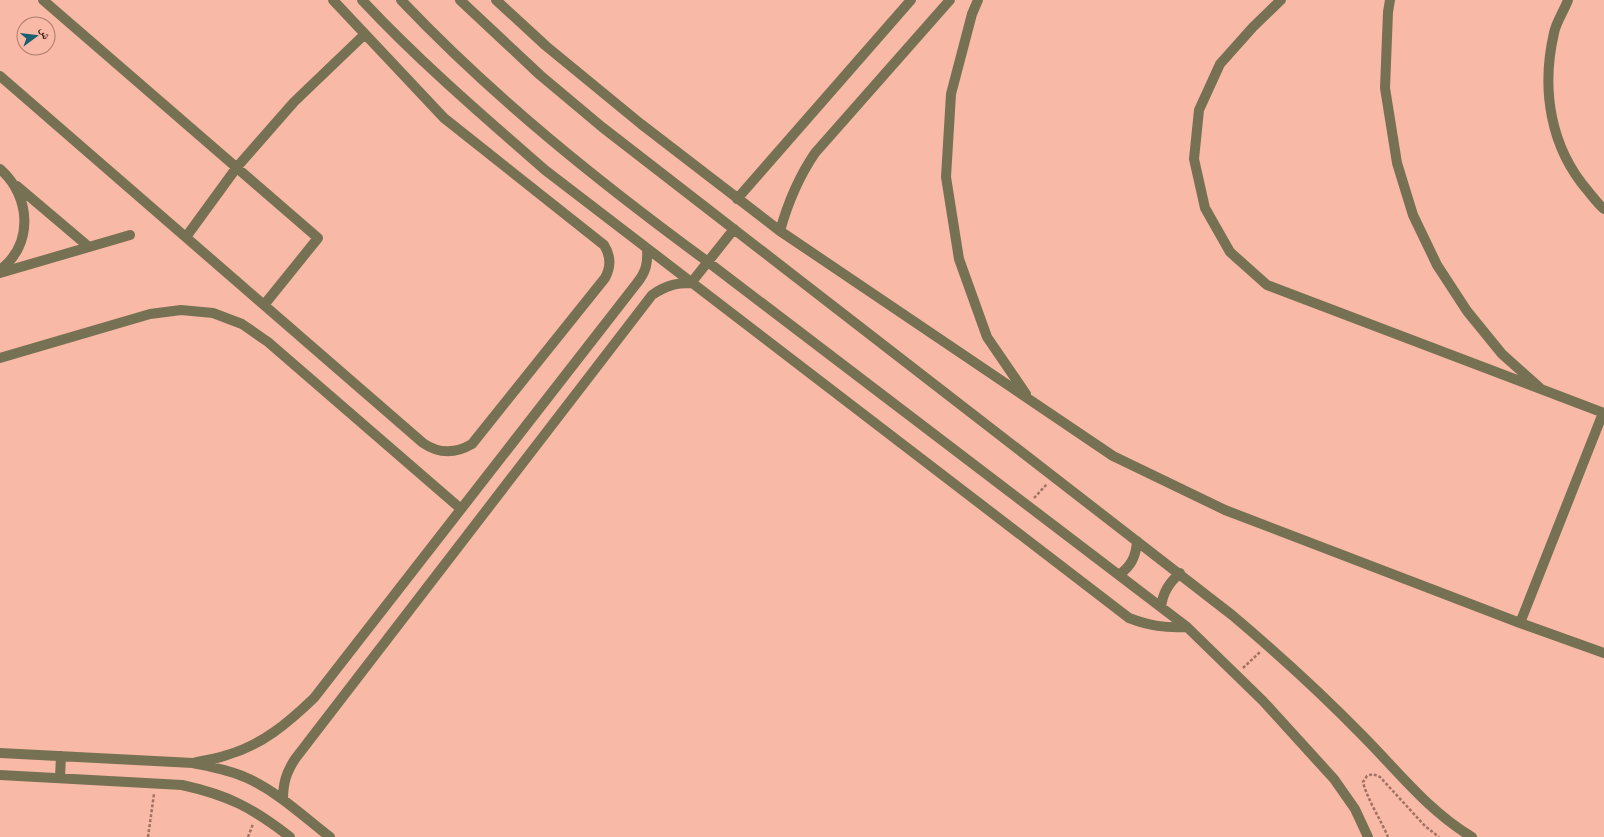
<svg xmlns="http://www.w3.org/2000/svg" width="1604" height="837" viewBox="0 0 1604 837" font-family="Manrope,'Noto Naskh Arabic',sans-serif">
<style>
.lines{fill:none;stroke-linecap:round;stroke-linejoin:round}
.path{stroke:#a17163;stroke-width:2.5;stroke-dasharray:3 2;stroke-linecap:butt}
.minor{stroke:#777153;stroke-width:10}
</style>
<rect width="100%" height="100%" fill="#f8b9a6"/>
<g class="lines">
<path class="path" d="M 1034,498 L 1047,484
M 1243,668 L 1260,652
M 148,837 L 154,794
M 248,837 L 253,824
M 1388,837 C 1381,820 1367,799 1363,782 L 1367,776 L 1373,774 L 1380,777 L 1425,826 L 1439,837"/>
<path class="minor" d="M 43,0 L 318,238 L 264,305
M 362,0 C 419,61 482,115 545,170 L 1129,618 C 1150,626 1165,628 1187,627
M 401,0 C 494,98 599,182 708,262 L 1187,627 L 1263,701 L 1334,779 L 1355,809 L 1368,837
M 460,0 L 540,75 L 602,127 L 1232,615 C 1277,653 1320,692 1361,734 C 1397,770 1428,811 1472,837
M 496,0 L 546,46 L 641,124 L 780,231 L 1113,456 L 1225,510 L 1520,623 L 1604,653
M 978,0 L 972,14 L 951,94 L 946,177 L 959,259 L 987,337 L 1026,394
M 1281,0 L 1253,27 L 1220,64 L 1199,110 L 1194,159 L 1205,208 L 1230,252 L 1267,285 L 1604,413
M 1390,0 L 1388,12 L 1385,88 L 1397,163 L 1413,215 L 1437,265 L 1467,311 L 1502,354 L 1539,387
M 1568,0 C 1564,11 1556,22 1554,33 C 1541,89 1550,147 1588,191 C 1593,197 1598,204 1604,209
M 0,76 L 423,443 C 439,454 455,454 472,444 L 605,278 C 611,267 611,256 604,245 L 444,118 L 333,0
M 0,169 C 31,196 34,244 0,270
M 17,186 L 89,247
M 737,199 L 911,0
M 780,231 C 788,202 798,178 815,153 L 950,0
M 186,237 L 237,167 L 294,102 L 365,34
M 0,273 L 130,235
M 0,358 L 150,314 L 181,310 L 213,313 L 242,324 L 268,342 L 461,509
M 1119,575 C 1131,566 1136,557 1137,541
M 1161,607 C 1163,592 1169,583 1180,573
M 1520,623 L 1603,413
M 0,753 L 193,763 C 212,767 230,770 247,778 C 278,792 304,817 330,837
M 193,763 C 205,760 216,759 227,755 C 262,745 288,723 314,698 L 637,283 C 646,272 648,263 647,249
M 0,775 L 182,785 C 228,795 253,808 290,837
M 60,778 L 61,756
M 283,800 C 283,783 286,773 295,759 L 652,295 C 665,286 675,283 691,283 L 734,229"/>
</g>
<g transform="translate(36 36) rotate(75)"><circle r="19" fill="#f8b9a6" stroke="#ad7c6d"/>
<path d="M0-3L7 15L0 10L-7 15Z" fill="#195f70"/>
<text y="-6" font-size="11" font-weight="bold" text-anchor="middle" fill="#3d2017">ش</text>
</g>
</svg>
